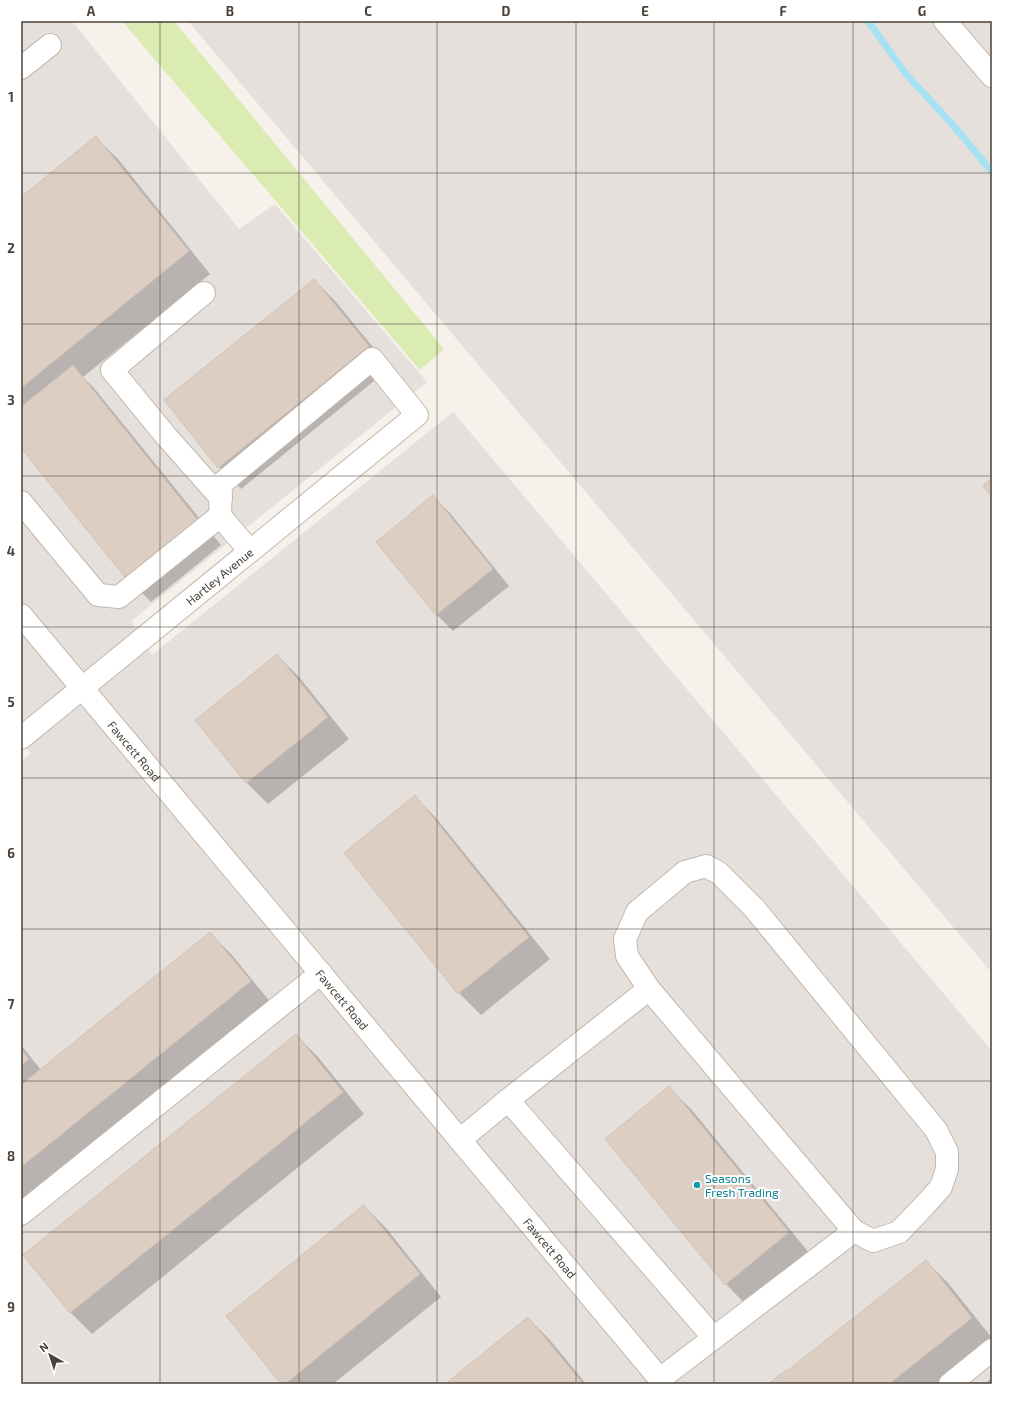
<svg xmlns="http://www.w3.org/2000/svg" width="1013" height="1405" viewBox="0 0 1013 1405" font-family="'Exo 2',sans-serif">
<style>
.industrial{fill:#e6e0dc}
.green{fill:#dbecb3}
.shadow{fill:#0003}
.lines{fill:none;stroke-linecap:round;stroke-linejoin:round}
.stream{stroke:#a6e1f4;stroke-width:7}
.building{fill:#dccec3;stroke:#d4c2b3}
.minor-casing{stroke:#c3b7ad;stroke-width:24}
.minor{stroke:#fff;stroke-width:22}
.grid{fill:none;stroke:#4b4138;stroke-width:1;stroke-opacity:0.55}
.culture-dot{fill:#0f9aa8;stroke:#fff;stroke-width:1.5}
.labels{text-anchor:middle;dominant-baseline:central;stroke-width:4;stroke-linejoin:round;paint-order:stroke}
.street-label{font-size:12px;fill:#4b4138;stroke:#fff}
.culture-label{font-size:12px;fill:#0d838f;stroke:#fff;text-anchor:start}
.neatline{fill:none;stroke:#4b4138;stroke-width:1.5}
.grid-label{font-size:13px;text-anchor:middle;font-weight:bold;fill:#4b4138}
</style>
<rect width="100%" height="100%" fill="#f6f1eb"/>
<path class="industrial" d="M 21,21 L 72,21 L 239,229 L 275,204 L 427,382 L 131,621 L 152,655 L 453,412 L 992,1051 L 992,1384 L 21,1384 L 21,762 L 31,753 L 21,744 Z
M 188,21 L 992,21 L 992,973 Z"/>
<path class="green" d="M 122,21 L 174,21 L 444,349 L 420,370 Z"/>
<path class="shadow" d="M 96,138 L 118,159 L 210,274 L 83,377 L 94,388 L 221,545 L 151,602 L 129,580 L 21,447 L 21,198 Z
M 314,280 L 336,302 L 390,368 L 241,489 L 219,467 Z
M 433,497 L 450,513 L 509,586 L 453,631 L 437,615 L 378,542 Z
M 277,655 L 299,677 L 349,739 L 268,804 L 247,783 L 196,721 Z
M 415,797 L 436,818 L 550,959 L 481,1015 L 459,993 Z
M 210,933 L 232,955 L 272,1004 L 21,1207 L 21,1045 L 41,1070 Z
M 296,1035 L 318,1057 L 364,1114 L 92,1334 L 71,1313 L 24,1256 Z
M 669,1088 L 691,1109 L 810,1254 L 747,1306 L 726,1284 Z
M 364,1206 L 386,1228 L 441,1297 L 333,1384 L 282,1384 Z
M 926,1261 L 948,1283 L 992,1338 L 992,1341 L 938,1384 L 770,1384 L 787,1372 Z
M 528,1318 L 550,1340 L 586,1384 L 447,1384 Z
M 992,1378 L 992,1384 L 984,1384 Z"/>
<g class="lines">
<path class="stream" d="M 868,21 L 906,74 L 953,125 L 992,172"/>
</g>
<path class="building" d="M 96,136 L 189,251 L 21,388 L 21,197 Z
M 314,279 L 369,346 L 218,468 L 164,400 Z
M 73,365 L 200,523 L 128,581 L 21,448 L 21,407 Z
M 992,478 L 992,496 L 983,486 Z
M 433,495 L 493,569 L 436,615 L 376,542 Z
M 277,654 L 328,717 L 246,783 L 195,720 Z
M 415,795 L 529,937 L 458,994 L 344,853 Z
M 210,932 L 251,981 L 21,1167 L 21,1085 Z
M 296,1034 L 343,1092 L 70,1313 L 23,1255 Z
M 21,1049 L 29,1059 L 21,1066 Z
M 669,1086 L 789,1232 L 725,1285 L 605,1139 Z
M 364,1205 L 420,1274 L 285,1384 L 281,1384 L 226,1316 Z
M 926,1260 L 972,1318 L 889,1384 L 768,1384 L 786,1370 L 787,1371 Z
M 528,1317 L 583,1384 L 445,1384 Z"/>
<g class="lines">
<g class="minor-casing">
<g id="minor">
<path d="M 945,21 L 992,76"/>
<path d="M 21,68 L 50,45"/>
<path d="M 204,293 L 112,370 L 166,436 L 221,498"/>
<path d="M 21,502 L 98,595 L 119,597 L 220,516 L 250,551"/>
<path id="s1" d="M 21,615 L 664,1384"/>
<path id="s2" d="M 21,738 L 417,415 L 372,359 L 221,484 L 220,516"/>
<path d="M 706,866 L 719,873 L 754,908 L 936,1130 L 947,1152 L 947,1169 L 941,1187 L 925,1205 L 899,1232 L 873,1241 L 854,1231 L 649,989 L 627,956 L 625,939 L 637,912 L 685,872 Z"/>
<path d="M 508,1100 L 714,1338"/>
<path d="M 460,1140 L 508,1100 L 649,989"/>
<path d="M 21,1214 L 321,973"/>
<path d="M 660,1379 L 854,1231"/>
<path d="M 950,1384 L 992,1350"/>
</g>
</g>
<use href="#minor" class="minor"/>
</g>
<path class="grid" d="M 160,21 L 160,1384M 299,21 L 299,1384M 437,21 L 437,1384M 576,21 L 576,1384M 714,21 L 714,1384M 853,21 L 853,1384M 21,173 L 992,173M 21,324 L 992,324M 21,476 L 992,476M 21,627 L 992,627M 21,778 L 992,778M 21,929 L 992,929M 21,1081 L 992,1081M 21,1232 L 992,1232"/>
<circle class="culture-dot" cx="697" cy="1185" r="4"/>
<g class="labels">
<g class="street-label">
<text stroke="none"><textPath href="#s2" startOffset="256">Hartley Avenue</textPath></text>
<text stroke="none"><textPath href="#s1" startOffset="177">Fawcett Road</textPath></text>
<text stroke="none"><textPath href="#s1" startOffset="501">Fawcett Road</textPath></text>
<text stroke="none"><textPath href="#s1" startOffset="825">Fawcett Road</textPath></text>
</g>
<g class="culture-label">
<text x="705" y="1178">Seasons<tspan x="705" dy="14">Fresh Trading</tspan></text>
</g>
</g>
<rect width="1013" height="1405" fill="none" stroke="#ffffff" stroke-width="44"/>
<g transform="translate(50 1355) rotate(321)" stroke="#ffffff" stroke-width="3" paint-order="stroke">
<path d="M0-3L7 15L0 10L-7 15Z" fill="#4b4138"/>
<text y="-6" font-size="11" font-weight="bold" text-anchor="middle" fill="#4b4138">N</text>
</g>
<rect x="22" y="22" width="969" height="1361" class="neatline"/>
<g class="grid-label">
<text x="91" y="16">A</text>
<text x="230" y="16">B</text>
<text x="368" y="16">C</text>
<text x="506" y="16">D</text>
<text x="645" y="16">E</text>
<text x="783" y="16">F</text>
<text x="922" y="16">G</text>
<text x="11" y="102">1</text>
<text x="11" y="253">2</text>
<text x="11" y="405">3</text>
<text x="11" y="556">4</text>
<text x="11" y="707">5</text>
<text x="11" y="858">6</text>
<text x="11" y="1009">7</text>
<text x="11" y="1161">8</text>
<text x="11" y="1312">9</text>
</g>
</svg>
